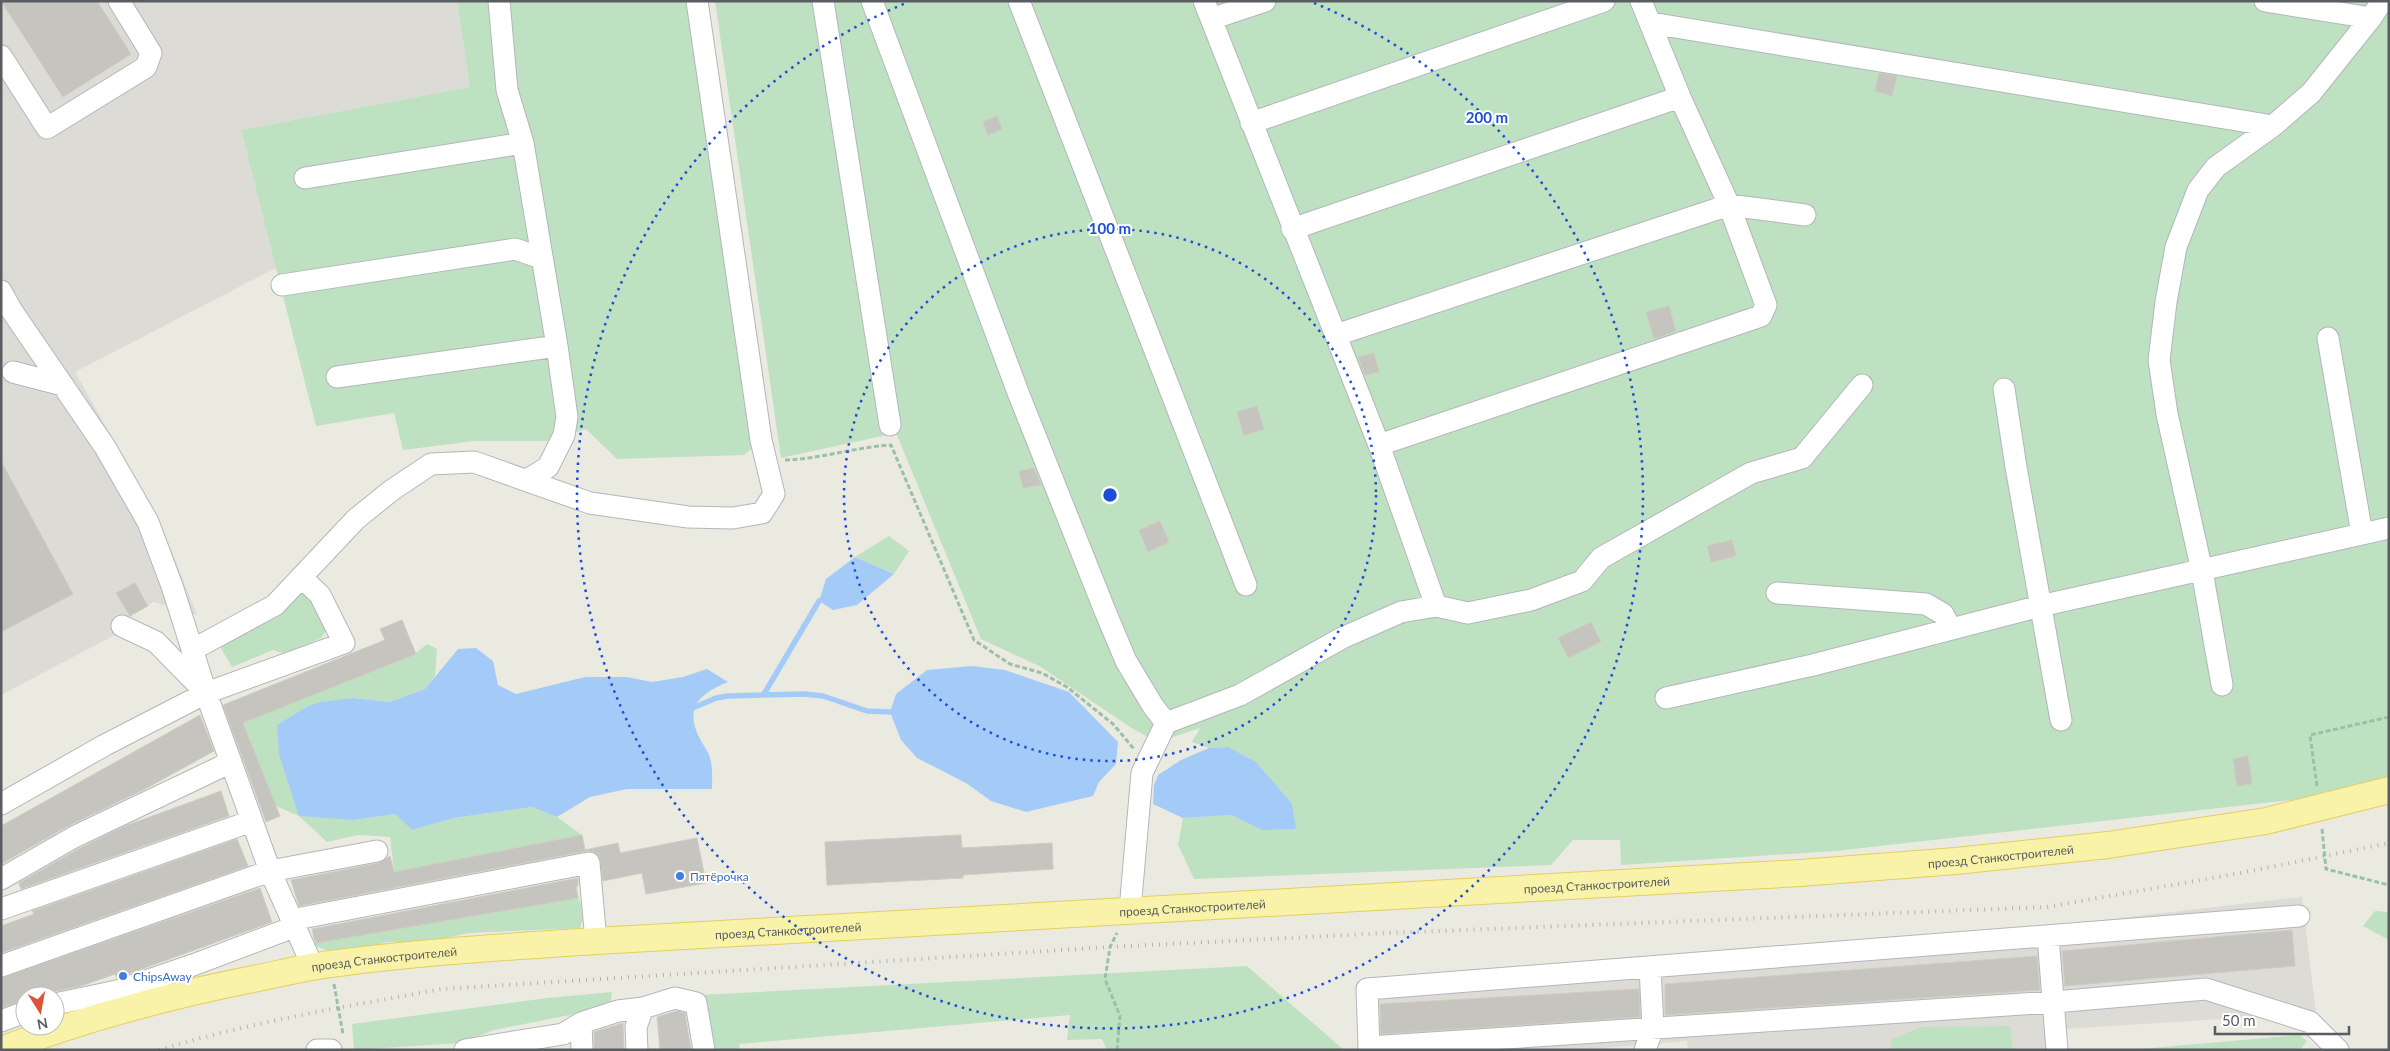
<svg xmlns="http://www.w3.org/2000/svg" width="2390" height="1051" viewBox="0 0 2390 1051" font-family="Lato,sans-serif">
<style>
.industrial{fill:#dddbd5}
.green{fill:#bee1c2}
.water{fill:#a4cbf8}
.lines{fill:none;stroke-linecap:round;stroke-linejoin:round}
.stream{stroke:#a4cbf8;stroke-width:5.5}
.building{fill:#c6c4be;stroke:#cfccc0}
.minor-casing{stroke:#b3b6ba;stroke-width:23}
.major-casing{stroke:#e6ce5f;stroke-width:28}
.path{stroke:#99c1a8;stroke-width:3;stroke-dasharray:5 2.5;stroke-linecap:butt}
.minor{stroke:#fff;stroke-width:21}
.major{stroke:#f8f3a8;stroke-width:26}
.rail{stroke:#b1b2b2;stroke-width:4;stroke-dasharray:1 6;stroke-linecap:butt}
.ring{fill:none;stroke:#1d4ed8;stroke-width:2.5;stroke-dasharray:2.5 5}
.shop-dot{fill:#3f7fe0;stroke:#fff;stroke-width:2}
.labels{text-anchor:middle;dominant-baseline:central;stroke-width:4;stroke-linejoin:round;paint-order:stroke}
.street-label{font-size:12px;fill:#595c60;stroke:#fff}
.shop-label{font-size:12px;fill:#366cbe;stroke:#fff;text-anchor:start}
.centre{fill:#1d4ed8;stroke:#fff;stroke-width:2.5}
.ring-label{font-size:15px;text-anchor:middle;font-weight:bold;fill:#1d4ed8;stroke:#fff;stroke-width:4;stroke-linejoin:round;paint-order:stroke}
</style>
<rect width="100%" height="100%" fill="#ebeae1"/>
<path class="industrial" d="M 1,1 L 457,1 L 470,87 L 241,130 L 276,268 L 75,372 L 161,524 L 197,615 L 154,602 L 129,617 L 115,635 L 1,695 Z
M 2302,897 L 2316,1013 L 2065,1029 L 2066,1050 L 1688,1050 L 1687,1041 L 1583,1050 L 1364,1050 L 1356,982 L 1999,932 Z"/>
<path class="green" d="M 457,1 L 704,1 L 761,440 L 744,455 L 617,459 L 586,429 L 547,441 L 475,441 L 403,450 L 394,413 L 316,426 L 241,130 L 470,87 Z
M 715,1 L 2389,1 L 2389,779 L 2299,799 L 1835,851 L 1621,865 L 1620,840 L 1573,840 L 1551,865 L 1194,879 L 1178,845 L 1183,818 L 1231,815 L 1262,830 L 1228,747 L 1209,748 L 1192,742 L 1200,728 L 1158,742 L 1133,729 L 1041,667 L 981,639 L 896,433 L 781,458 Z
M 889,536 L 909,551 L 894,574 L 855,557 Z
M 302,589 L 320,607 L 328,628 L 321,638 L 286,654 L 273,650 L 232,667 L 219,645 Z
M 427,644 L 437,649 L 435,676 L 425,689 L 390,702 L 354,698 L 354,820 L 395,814 L 412,830 L 454,818 L 532,807 L 557,817 L 582,835 L 394,872 L 390,837 L 358,835 L 327,842 L 299,816 L 276,806 L 243,723 L 415,654 Z
M 578,898 L 585,911 L 580,928 L 468,933 L 429,942 L 387,942 L 365,948 L 326,950 L 313,945 L 315,943 Z
M 2375,911 L 2389,912 L 2389,940 L 2363,926 Z
M 1247,966 L 1344,1050 L 1107,1050 L 1102,1039 L 1067,1040 L 1070,1015 L 739,1044 L 740,1050 L 713,1050 L 702,995 Z
M 612,992 L 610,1007 L 494,1030 L 460,1043 L 354,1050 L 352,1024 L 547,998 Z
M 2010,1026 L 2013,1050 L 1891,1050 L 1890,1040 L 1921,1027 Z
M 2299,1035 L 2307,1041 L 2300,1050 L 2129,1050 Z"/>
<path class="water" d="M 855,557 L 894,574 L 857,605 L 833,610 L 819,601 L 826,579 Z
M 476,648 L 493,661 L 498,685 L 516,694 L 585,677 L 627,677 L 652,682 L 683,677 L 707,669 L 728,682 C 701,693 684,707 699,737 C 702,744 708,750 710,758 C 713,767 712,778 712,789 L 627,789 L 590,797 L 557,817 L 532,807 L 454,818 L 412,830 L 395,814 L 354,820 L 299,816 L 279,754 L 277,725 L 308,706 L 321,702 L 354,698 L 390,702 L 425,689 L 458,649 Z
M 972,666 L 1005,670 L 1069,692 L 1118,742 L 1116,764 L 1099,782 L 1093,796 L 1026,812 L 991,801 L 966,783 L 917,758 L 901,740 L 890,712 L 896,694 L 927,670 Z
M 1228,747 L 1256,762 L 1292,804 L 1296,829 L 1262,830 L 1231,815 L 1183,818 L 1153,804 L 1154,785 L 1158,775 L 1181,760 L 1209,748 Z"/>
<g class="lines">
<path class="stream" d="M 764,694 L 819,601
M 695,707 L 716,698 L 728,696 L 804,694 L 823,696 L 867,711 L 890,712"/>
</g>
<path class="building" d="M 1,1 L 97,1 L 131,54 L 63,97 Z
M 1879,73 L 1897,76 L 1892,96 L 1875,91 Z
M 997,116 L 1002,129 L 988,135 L 983,122 Z
M 1669,306 L 1676,331 L 1654,339 L 1646,312 Z
M 1374,353 L 1379,372 L 1365,375 L 1358,357 Z
M 1257,406 L 1264,429 L 1244,436 L 1237,412 Z
M 1,461 L 73,594 L 1,632 Z
M 1034,468 L 1041,485 L 1023,488 L 1019,471 Z
M 1160,521 L 1169,542 L 1148,552 L 1139,530 Z
M 1732,540 L 1736,556 L 1711,562 L 1707,546 Z
M 135,583 L 148,606 L 130,616 L 116,593 Z
M 402,620 L 416,654 L 243,723 L 280,816 L 266,822 L 223,705 L 385,640 L 380,629 Z
M 1591,622 L 1601,642 L 1568,658 L 1558,638 Z
M 200,715 L 214,751 L 143,790 L 68,826 L 1,864 L 1,826 Z
M 2248,756 L 2252,784 L 2237,786 L 2233,759 Z
M 221,791 L 229,816 L 21,889 L 19,883 L 80,848 L 125,826 Z
M 582,835 L 585,850 L 618,843 L 620,853 L 697,838 L 706,883 L 646,894 L 642,873 L 603,881 L 599,856 L 594,852 L 587,851 L 299,906 L 291,880 L 379,863 L 390,856 L 394,872 Z
M 961,835 L 962,848 L 1052,843 L 1053,869 L 963,875 L 963,878 L 827,885 L 825,842 Z
M 237,839 L 248,866 L 1,953 L 1,926 L 34,914 L 32,911 Z
M 578,878 L 578,886 L 576,886 L 578,898 L 316,943 L 314,938 L 312,929 Z
M 260,888 L 272,922 L 117,978 L 115,974 L 81,986 L 52,992 L 46,996 L 25,996 L 25,1000 L 1,1008 L 1,978 Z
M 2292,930 L 2295,966 L 2065,986 L 2062,951 Z
M 2037,956 L 2040,990 L 1665,1015 L 1665,984 Z
M 1639,989 L 1640,1017 L 1381,1034 L 1380,1004 Z
M 677,1011 L 685,1013 L 691,1050 L 660,1050 L 657,1017 Z
M 623,1023 L 624,1050 L 594,1050 L 594,1032 Z"/>
<g class="lines">
<g class="minor-casing">
<path id="minor" d="M 499,1 L 507,90 L 523,143 L 557,346 L 567,417 L 564,435 L 548,467 L 527,480
M 823,1 L 890,425
M 872,1 L 1019,395 L 1105,611 L 1126,661 L 1153,706 L 1166,723
M 1019,1 L 1246,585
M 1204,1 L 1379,445 L 1436,606 L 1468,613 L 1531,600 L 1582,581 L 1601,558 L 1751,473 L 1802,458 L 1862,385
M 2265,1 L 2371,18
M 1211,19 L 1265,1
M 1651,23 L 2273,126
M 1,56 L 47,128 L 146,67 L 151,53 L 119,1
M 1251,123 L 1604,1
M 305,178 L 523,143
M 1292,229 L 1680,97
M 282,285 L 515,249 L 541,258
M 1,291 L 12,311 L 105,447 L 148,522 L 172,586 L 206,693 L 270,871 L 313,967
M 1336,335 L 1729,205 L 1805,215
M 2328,338 L 2362,534
M 13,372 L 63,385
M 337,377 L 557,346
M 2004,389 L 2016,467 L 2061,720
M 1379,445 L 1761,316 L 1766,305 L 1729,205 L 1680,97 L 1641,1
M 1777,593 L 1926,604 L 1943,614 L 1951,629
M 122,626 L 156,642 L 204,691
M 192,650 L 275,605 L 356,519 L 392,490 L 431,464 L 474,462 L 590,503 L 688,517 L 733,518 L 762,513 L 774,494 L 761,440 L 697,1
M 2222,685 L 2202,571 L 2167,414 L 2159,360 L 2166,302 L 2176,247 L 2198,190 L 2216,167 L 2273,126 L 2311,93 L 2371,18 L 2382,1
M 1666,698 L 1813,665 L 2040,606 L 2389,528
M 1,804 L 105,745 L 206,693 L 344,643 L 320,595 L 301,577
M 1,879 L 74,837 L 231,762
M 1,909 L 252,821
M 1130,910 L 1142,773 L 1166,723 L 1240,695 L 1342,638 L 1401,612 L 1436,606
M 291,920 L 589,863 L 596,941
M 2048,936 L 2057,1050
M 1,966 L 270,871 L 377,851
M 55,1004 L 117,991 L 193,965 L 294,927
M 643,1008 L 675,998 L 696,1003 L 704,1050
M 1,1021 L 25,1012
M 581,1023 L 618,1011 L 643,1008 L 636,1027 L 637,1050
M 1369,1047 L 1367,989 L 2299,916
M 317,1050 L 331,1050
M 465,1050 L 563,1034 L 581,1023 L 582,1050
M 1369,1050 L 1369,1047 L 2054,1002 L 2206,989 L 2310,1022 L 2338,1050
M 1645,1050 L 1653,1028 L 1650,967"/>
</g>
<g class="major-casing">
<g id="major">
<path id="s1" d="M 1,1050 C 83,1019 167,996 253,979 C 279,974 305,967 331,964 C 419,952 508,947 596,941 L 1800,873 L 1956,861 L 2108,845 L 2266,821 L 2389,790"/>
</g>
</g>
<path class="path" d="M 785,460 C 821,459 855,447 891,445 L 974,640 L 1010,664 L 1042,673 L 1067,687 L 1113,724 L 1134,749
M 2317,786 L 2310,735 L 2389,717
M 2322,829 L 2326,869 L 2389,885
M 334,984 L 343,1034
M 1117,1050 L 1120,1016 L 1105,979 L 1110,947 L 1117,933"/>
<use href="#minor" class="minor"/>
<use href="#major" class="major"/>
<path class="rail" d="M 159,1050 C 251,1022 348,1006 442,989 L 1110,947 L 1387,933 L 2047,907 L 2246,872 L 2389,843"/>
</g>
<g class="ring">
<circle cx="1110" cy="495" r="266"/>
<path d="M1314 3A533 533 0 1 1 906 3"/>
</g>
<g class="shop-dot">
<circle cx="680" cy="876" r="5"/>
<circle cx="123" cy="976" r="5"/>
</g>
<g class="labels">
<g class="street-label">
<text stroke="none"><textPath href="#s1" startOffset="2015">проезд Станкостроителей</textPath></text>
<text stroke="none"><textPath href="#s1" startOffset="1610">проезд Станкостроителей</textPath></text>
<text stroke="none"><textPath href="#s1" startOffset="1205">проезд Станкостроителей</textPath></text>
<text stroke="none"><textPath href="#s1" startOffset="800">проезд Станкостроителей</textPath></text>
<text stroke="none"><textPath href="#s1" startOffset="395">проезд Станкостроителей</textPath></text>
</g>
<g class="shop-label">
<text x="690" y="876">Пятёрочка</text>
<text x="133" y="976">ChipsAway</text>
</g>
</g>
<circle cx="1110" cy="495" r="8" class="centre"/>
<g class="ring-label">
<text x="1487" y="123">200 m</text>
<text x="1110" y="234">100 m</text>
</g>
<rect width="2390" height="1051" fill="none" stroke="#595c60" stroke-width="5"/>
<g transform="translate(40 1011) rotate(169)"><circle r="24" fill="#ffffff" stroke="#bdbebf"/>
<path d="M0-4L9 19L0 12L-9 19Z" fill="#db5437"/>
<text y="-8" font-size="14" font-weight="bold" text-anchor="middle" fill="#595c60">N</text>
</g>
<path d="M2215 1026v8h134v-8" fill="none" stroke="#595c60" stroke-width="2.5"/>
<text x="2222" y="1026" font-size="15" fill="#595c60" stroke="#ffffff" stroke-width="4" paint-order="stroke">50 m</text>
</svg>
